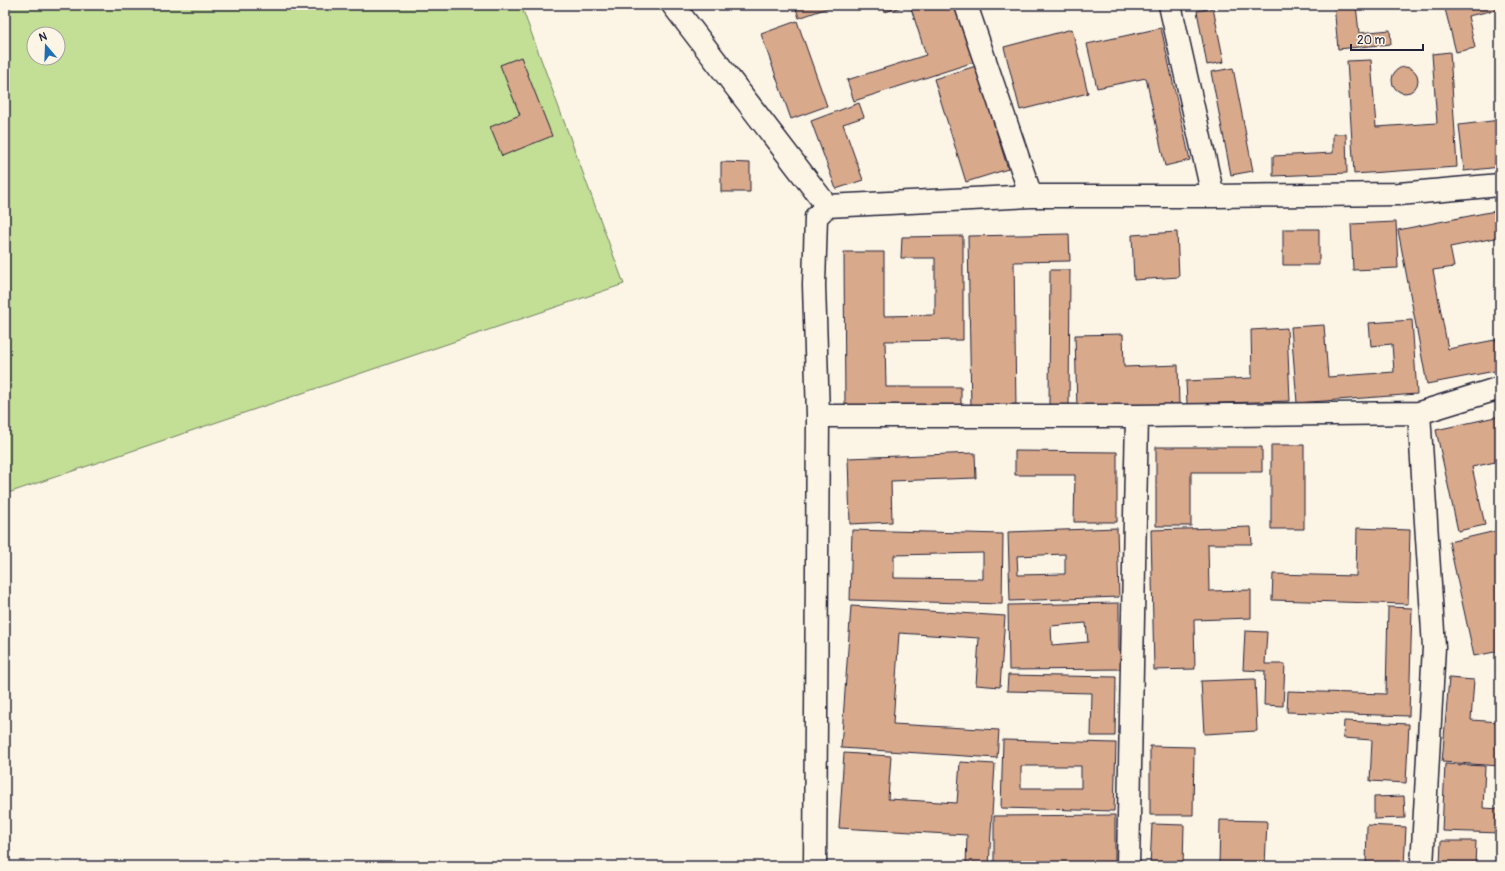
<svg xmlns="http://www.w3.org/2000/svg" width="1505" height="871" viewBox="0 0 1505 871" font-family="Pangolin,sans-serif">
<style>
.green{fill:#c3de95;stroke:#728068;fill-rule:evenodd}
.building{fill:#d9a98b;stroke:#22223b;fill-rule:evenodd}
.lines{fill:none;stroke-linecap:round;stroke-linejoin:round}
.minor-casing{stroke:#22223b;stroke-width:25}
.minor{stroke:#fcf5e5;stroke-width:22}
</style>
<rect width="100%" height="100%" fill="#fcf5e5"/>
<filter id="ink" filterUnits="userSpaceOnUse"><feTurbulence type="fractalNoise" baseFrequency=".025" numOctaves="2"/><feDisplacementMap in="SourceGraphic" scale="8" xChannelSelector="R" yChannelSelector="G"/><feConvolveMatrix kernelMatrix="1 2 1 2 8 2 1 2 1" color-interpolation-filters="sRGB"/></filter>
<g filter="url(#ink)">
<path class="green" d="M 5,5 L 521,5 L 624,284 L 5,494 ZM 34,34 L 58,34 L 58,58 L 34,58 Z"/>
<path class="building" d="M 795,5 L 836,5 L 799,18 Z
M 883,5 L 908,5 L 885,12 Z
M 910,5 L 955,5 L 974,62 L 854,101 L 847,80 L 926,55 Z
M 1224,5 L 1266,5 L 1224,8 Z
M 1334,5 L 1356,5 L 1359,33 L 1390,30 L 1391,44 L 1338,49 Z
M 1444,5 L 1500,5 L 1500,9 L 1468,16 L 1475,48 L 1456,52 Z
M 1213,8 L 1224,62 L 1207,65 L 1197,11 Z
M 797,21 L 827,106 L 791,119 L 761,34 Z
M 1161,28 L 1190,160 L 1165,166 L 1146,78 L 1097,88 L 1087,44 Z
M 1072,29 L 1088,93 L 1020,110 L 1004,47 Z
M 1450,52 L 1457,167 L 1354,174 L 1347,61 L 1371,60 L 1376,127 L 1437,123 L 1432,54 Z
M 521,57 L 552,136 L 502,156 L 490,127 L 520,115 L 500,65 Z
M 976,66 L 1008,169 L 966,182 L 934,79 Z
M1392 80a13 13 0 1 1 26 0a13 13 0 1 1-26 0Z
M 1233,68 L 1253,171 L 1231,175 L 1211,72 Z
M 859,103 L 864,117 L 843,124 L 863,180 L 836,189 L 811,121 Z
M 1500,120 L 1500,167 L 1464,171 L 1459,125 Z
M 1333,134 L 1346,134 L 1347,173 L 1273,176 L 1273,156 L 1333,153 Z
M 721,162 L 750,163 L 750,192 L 721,192 Z
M 1500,210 L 1500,237 L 1450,247 L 1454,267 L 1433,270 L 1448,349 L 1500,339 L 1500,370 L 1427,384 L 1398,230 Z
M 1396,222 L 1398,268 L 1353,270 L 1351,224 Z
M 1283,229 L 1319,229 L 1319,265 L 1283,265 Z
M 1177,232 L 1179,277 L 1134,280 L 1132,235 Z
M 1069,234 L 1070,261 L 1014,262 L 1016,408 L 971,409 L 968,236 Z
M 963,236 L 963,340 L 885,341 L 886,387 L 961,387 L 961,409 L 845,410 L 844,252 L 884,252 L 884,316 L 935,315 L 935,258 L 901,258 L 902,237 Z
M 1050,270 L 1070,270 L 1069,407 L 1049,406 Z
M 1412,320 L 1417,394 L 1297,403 L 1291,327 L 1324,325 L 1328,377 L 1394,372 L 1392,344 L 1371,346 L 1369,323 Z
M 1287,328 L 1290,401 L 1187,404 L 1186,381 L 1252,378 L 1251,330 Z
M 1123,334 L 1124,367 L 1178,365 L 1179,405 L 1077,409 L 1075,335 Z
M 1500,416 L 1500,461 L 1472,467 L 1485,525 L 1458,531 L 1436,430 Z
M 1271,445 L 1304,445 L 1304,529 L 1271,529 Z
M 1156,447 L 1262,447 L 1262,472 L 1191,472 L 1191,526 L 1156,526 Z
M 1015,451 L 1117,452 L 1117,522 L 1074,522 L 1075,475 L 1015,475 Z
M 975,453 L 976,478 L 891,481 L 892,522 L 850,524 L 848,458 Z
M 1251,527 L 1252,544 L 1208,544 L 1209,591 L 1251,590 L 1251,618 L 1194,620 L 1195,669 L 1154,670 L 1151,530 Z
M 1117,528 L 1119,597 L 1010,601 L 1008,532 ZM 1065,554 L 1065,574 L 1018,575 L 1017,556 Z
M 1357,528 L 1410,530 L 1408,604 L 1272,600 L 1273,574 L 1356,576 Z
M 852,530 L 1003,534 L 1002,604 L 850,600 ZM 983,553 L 983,579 L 894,578 L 894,555 Z
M 1500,530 L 1500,651 L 1474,656 L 1449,542 Z
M 1119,603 L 1119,651 L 1126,651 L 1126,669 L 1009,670 L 1008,605 ZM 1086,623 L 1088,642 L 1052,645 L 1051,626 Z
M 851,606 L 1005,616 L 1000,687 L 976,685 L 979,638 L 899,633 L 893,724 L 999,730 L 997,758 L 841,748 Z
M 1388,607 L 1412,608 L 1409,716 L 1287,712 L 1288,691 L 1386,694 Z
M 1245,631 L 1267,632 L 1265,664 L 1285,664 L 1283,706 L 1264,705 L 1265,671 L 1243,670 Z
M 1008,675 L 1116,677 L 1115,736 L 1091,736 L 1092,693 L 1007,691 Z
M 1449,678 L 1474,680 L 1471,720 L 1500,722 L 1500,766 L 1442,762 Z
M 1255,679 L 1257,731 L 1204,734 L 1201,681 Z
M 1344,721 L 1409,724 L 1406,783 L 1370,781 L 1372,740 L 1343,738 Z
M 1003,740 L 1116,743 L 1114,811 L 1001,808 ZM 1021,766 L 1081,766 L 1081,788 L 1021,788 Z
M 1150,746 L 1194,747 L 1193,815 L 1150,815 Z
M 844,753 L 891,756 L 888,799 L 957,803 L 960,762 L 995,764 L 989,866 L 966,866 L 967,835 L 839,828 Z
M 1445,764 L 1485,766 L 1483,808 L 1500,809 L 1500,833 L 1442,831 Z
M 1404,796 L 1405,818 L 1374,819 L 1374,797 Z
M 1115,815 L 1115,866 L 994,866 L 994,816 Z
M 1220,820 L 1267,821 L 1265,866 L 1219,866 Z
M 1152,824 L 1184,825 L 1183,866 L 1150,866 Z
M 1367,825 L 1406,827 L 1404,866 L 1366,866 Z
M 1441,841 L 1476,841 L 1475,866 L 1440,866 Z"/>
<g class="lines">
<g class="minor-casing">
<path id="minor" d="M 673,5 L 827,206
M 966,5 L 1031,196
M 1170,5 L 1213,196
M 1419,413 L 1434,647 L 1422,866
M 818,416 L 1137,416 L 1419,413 L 1500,388
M 815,866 L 818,416 L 814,285 L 816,217 L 827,206 L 1031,196 L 1213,196 L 1399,194 L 1500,185
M 1128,866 L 1137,416"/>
</g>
<use href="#minor" class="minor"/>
</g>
</g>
<rect width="1505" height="871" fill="none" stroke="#fcf5e5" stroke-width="20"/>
<rect x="10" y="10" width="1485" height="851" fill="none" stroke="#22223b" stroke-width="1.5" filter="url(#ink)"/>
<g transform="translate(46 46) rotate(341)"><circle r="19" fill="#fcf5e5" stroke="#a5a1a1"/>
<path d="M0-3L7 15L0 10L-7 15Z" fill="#1f6fb2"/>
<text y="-6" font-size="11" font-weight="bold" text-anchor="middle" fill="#22223b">N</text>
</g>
<path d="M1351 44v6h72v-6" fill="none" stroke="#22223b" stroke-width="2"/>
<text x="1357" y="44" font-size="12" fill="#22223b" stroke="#fcf5e5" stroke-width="3" paint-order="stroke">20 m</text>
</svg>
